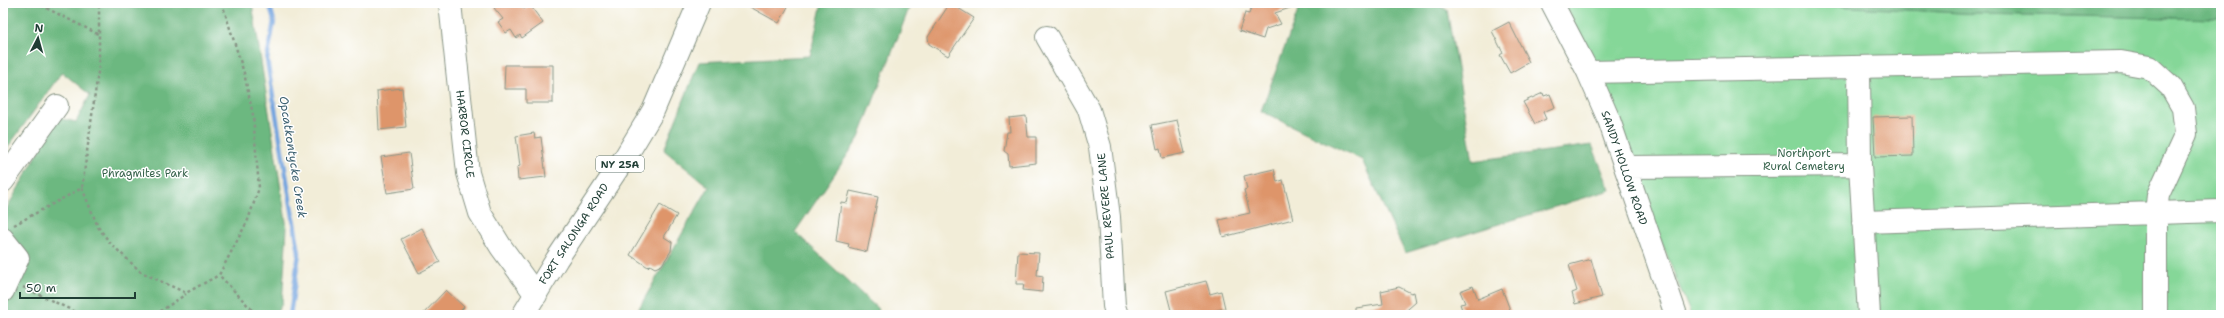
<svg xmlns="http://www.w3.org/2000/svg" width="2224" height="318" viewBox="0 0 2224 318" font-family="'Shantell Sans',sans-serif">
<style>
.green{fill:#85d798;stroke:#528a66}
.forest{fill:#6cb880;stroke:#467a5a}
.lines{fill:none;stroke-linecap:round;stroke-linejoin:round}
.stream{stroke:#75a5df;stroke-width:4.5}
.building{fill:#de956b}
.minor-casing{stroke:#889586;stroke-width:24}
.major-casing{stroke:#889586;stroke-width:24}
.path{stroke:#889586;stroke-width:2.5;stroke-dasharray:3 3;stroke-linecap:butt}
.minor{stroke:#fff;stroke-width:22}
.major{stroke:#fff;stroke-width:22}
.labels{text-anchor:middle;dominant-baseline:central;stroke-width:3;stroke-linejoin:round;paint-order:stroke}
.shield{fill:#fff;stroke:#627771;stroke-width:1}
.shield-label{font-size:10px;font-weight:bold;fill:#1f3d34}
.street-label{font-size:11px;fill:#1f3d34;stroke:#fff}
.park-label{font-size:11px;fill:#38644d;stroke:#fff}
.water-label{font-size:12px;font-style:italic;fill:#3d6170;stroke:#fff}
</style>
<rect width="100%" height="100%" fill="#fff"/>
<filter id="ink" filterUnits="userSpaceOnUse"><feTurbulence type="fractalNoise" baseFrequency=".025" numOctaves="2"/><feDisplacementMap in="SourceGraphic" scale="8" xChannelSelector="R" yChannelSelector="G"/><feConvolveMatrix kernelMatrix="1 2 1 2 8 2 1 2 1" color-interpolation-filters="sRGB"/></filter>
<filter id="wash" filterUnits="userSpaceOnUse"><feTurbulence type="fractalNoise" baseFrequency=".012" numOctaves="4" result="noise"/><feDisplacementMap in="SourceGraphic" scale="16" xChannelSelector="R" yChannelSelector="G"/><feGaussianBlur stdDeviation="0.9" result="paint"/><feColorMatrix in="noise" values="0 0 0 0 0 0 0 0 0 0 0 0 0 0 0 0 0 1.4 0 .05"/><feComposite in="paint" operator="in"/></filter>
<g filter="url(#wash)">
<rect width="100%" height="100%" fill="#f2edd8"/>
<path class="green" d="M 1565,3 L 1786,3 L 1979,14 L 2221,19 L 2221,315 L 1691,315 Z"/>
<path class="forest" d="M 3,3 L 252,3 L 287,228 L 282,304 L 275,315 L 3,315 L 3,309 L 29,254 L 3,231 L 3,215 L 58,118 L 76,122 L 90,95 L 62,72 L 3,154 Z
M 822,3 L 911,3 L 859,138 L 795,232 L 879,310 L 876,315 L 635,315 L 709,187 L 664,150 L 699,62 L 810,56 Z
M 1301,3 L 1435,3 L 1447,10 L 1473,161 L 1592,145 L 1610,190 L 1405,253 L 1362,160 L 1261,111 Z
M 1817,3 L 2221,3 L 2221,19 L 1979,14 L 1815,5 Z"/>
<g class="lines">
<path class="stream" d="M 269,3 L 274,21 L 267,60 L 299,253 L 290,315"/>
</g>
<g id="blocks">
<path class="building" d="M 501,3 L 520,3 L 524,9 L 530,5 L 543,23 L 522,38 L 520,35 L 516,38 L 511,30 L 506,33 L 498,22 L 503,19 L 494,8 Z
M 743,3 L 790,3 L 779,23 Z
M 950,3 L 974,18 L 948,56 L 929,44 L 928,37 Z
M 1253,3 L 1298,3 L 1299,5 L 1275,13 L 1281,24 L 1266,29 L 1263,39 L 1239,31 L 1245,13 L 1249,14 Z
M 1509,22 L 1529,62 L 1510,73 L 1500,55 L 1503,53 L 1492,31 Z
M 505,65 L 553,65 L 553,103 L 526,103 L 526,89 L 504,89 Z
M 402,88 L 406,127 L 379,130 L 377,91 Z
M 1543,93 L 1544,96 L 1550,94 L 1555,107 L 1543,112 L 1546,119 L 1535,124 L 1523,102 Z
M 1026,116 L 1028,137 L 1036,137 L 1036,163 L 1009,166 L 1008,154 L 1004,151 L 1007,132 L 1010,132 L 1009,118 Z
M 1912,116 L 1913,156 L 1875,157 L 1873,117 Z
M 1177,120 L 1185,153 L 1162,158 L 1160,148 L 1157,149 L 1152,125 Z
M 534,133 L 535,138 L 541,137 L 546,177 L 518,180 L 517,167 L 520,166 L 516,136 Z
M 409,153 L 414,189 L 387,193 L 381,157 Z
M 1274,169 L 1277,182 L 1283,180 L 1293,219 L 1223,237 L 1219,220 L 1250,213 L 1244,190 L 1247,189 L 1244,176 Z
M 850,191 L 878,197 L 867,252 L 848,247 L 849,244 L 836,241 L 841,202 L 847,203 Z
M 660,205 L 677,215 L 664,237 L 672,242 L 671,251 L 662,265 L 655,268 L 650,265 L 648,267 L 630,255 Z
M 422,228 L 440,262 L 419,273 L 401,239 Z
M 1018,252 L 1039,253 L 1037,275 L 1043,276 L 1042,292 L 1023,290 L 1024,284 L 1016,284 Z
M 1591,259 L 1602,297 L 1575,304 L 1572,293 L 1577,291 L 1569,265 Z
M 1206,281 L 1210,294 L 1221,291 L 1225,308 L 1205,313 L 1206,315 L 1184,315 L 1183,311 L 1172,314 L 1166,291 Z
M 1473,286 L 1478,299 L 1502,289 L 1512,315 L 1464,315 L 1460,304 L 1465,303 L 1460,291 Z
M 1399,287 L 1411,293 L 1414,292 L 1416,302 L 1401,315 L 1356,315 L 1356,308 L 1383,304 L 1381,291 Z
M 446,290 L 464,307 L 456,315 L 422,315 Z"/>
</g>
</g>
<g filter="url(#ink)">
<use href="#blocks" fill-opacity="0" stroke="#889586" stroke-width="1"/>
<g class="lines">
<g class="minor-casing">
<path id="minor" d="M 450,3 L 468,173 L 480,213 L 501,247 L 536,295
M 1552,3 L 1588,72 L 1609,120 L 1676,315
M 1047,37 L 1089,110 L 1100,147 L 1109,217 L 1114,306 L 1117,315
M 1859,67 L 1860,165 L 1869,315
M 1588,72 L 2121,62 L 2149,67 L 2171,87 L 2183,108 L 2186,134 L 2158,195 L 2156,213 L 2156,315
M 1627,167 L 1860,165
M 3,181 L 57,106
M 1863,222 L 2221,211
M 3,239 L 18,258 L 3,291"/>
</g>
<g class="major-casing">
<path id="major" d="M 523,315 L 557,259 L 626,156 L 653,111 L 699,3"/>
</g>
<path class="path" d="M 36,3 L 100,35
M 222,3 L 244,73 L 253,115 L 259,188 L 248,220 L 219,275 L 257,315
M 82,188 L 98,227 L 111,244 L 141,272 L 186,293 L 219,275
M 14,225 L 82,188 L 99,65 L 99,3
M 23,287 L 82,315
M 155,315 L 186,294"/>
<use href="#minor" class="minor"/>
<use href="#major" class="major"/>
</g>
</g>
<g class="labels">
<rect class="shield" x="596" y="156" width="48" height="16" rx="3"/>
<g class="shield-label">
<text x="620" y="164">NY 25A</text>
</g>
<g class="street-label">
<text transform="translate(465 134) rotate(83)">HARBOR CIRCLE</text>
<text transform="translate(1624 168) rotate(71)">SANDY HOLLOW ROAD</text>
<text transform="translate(1106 206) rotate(-95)">PAUL REVERE LANE</text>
<text transform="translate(574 234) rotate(-57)">FORT SALONGA ROAD</text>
</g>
<g class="park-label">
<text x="1804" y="153">Northport<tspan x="1804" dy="13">Rural Cemetery</tspan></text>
<text x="145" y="173">Phragmites Park</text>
</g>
<g class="water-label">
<text transform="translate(293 157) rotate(81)">Opcatkontycke Creek</text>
</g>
</g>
<rect width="2224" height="318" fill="none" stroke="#fff" stroke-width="16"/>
<g transform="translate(38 38) rotate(6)" stroke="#ffffff" stroke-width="3" paint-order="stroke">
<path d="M0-3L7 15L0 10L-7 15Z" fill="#1f3d34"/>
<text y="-6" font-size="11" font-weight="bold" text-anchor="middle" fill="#1f3d34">N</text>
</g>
<path d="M20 292v6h115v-6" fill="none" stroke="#1f3d34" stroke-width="2"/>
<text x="26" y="292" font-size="12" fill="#1f3d34" stroke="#ffffff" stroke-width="3" paint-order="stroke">50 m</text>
</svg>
